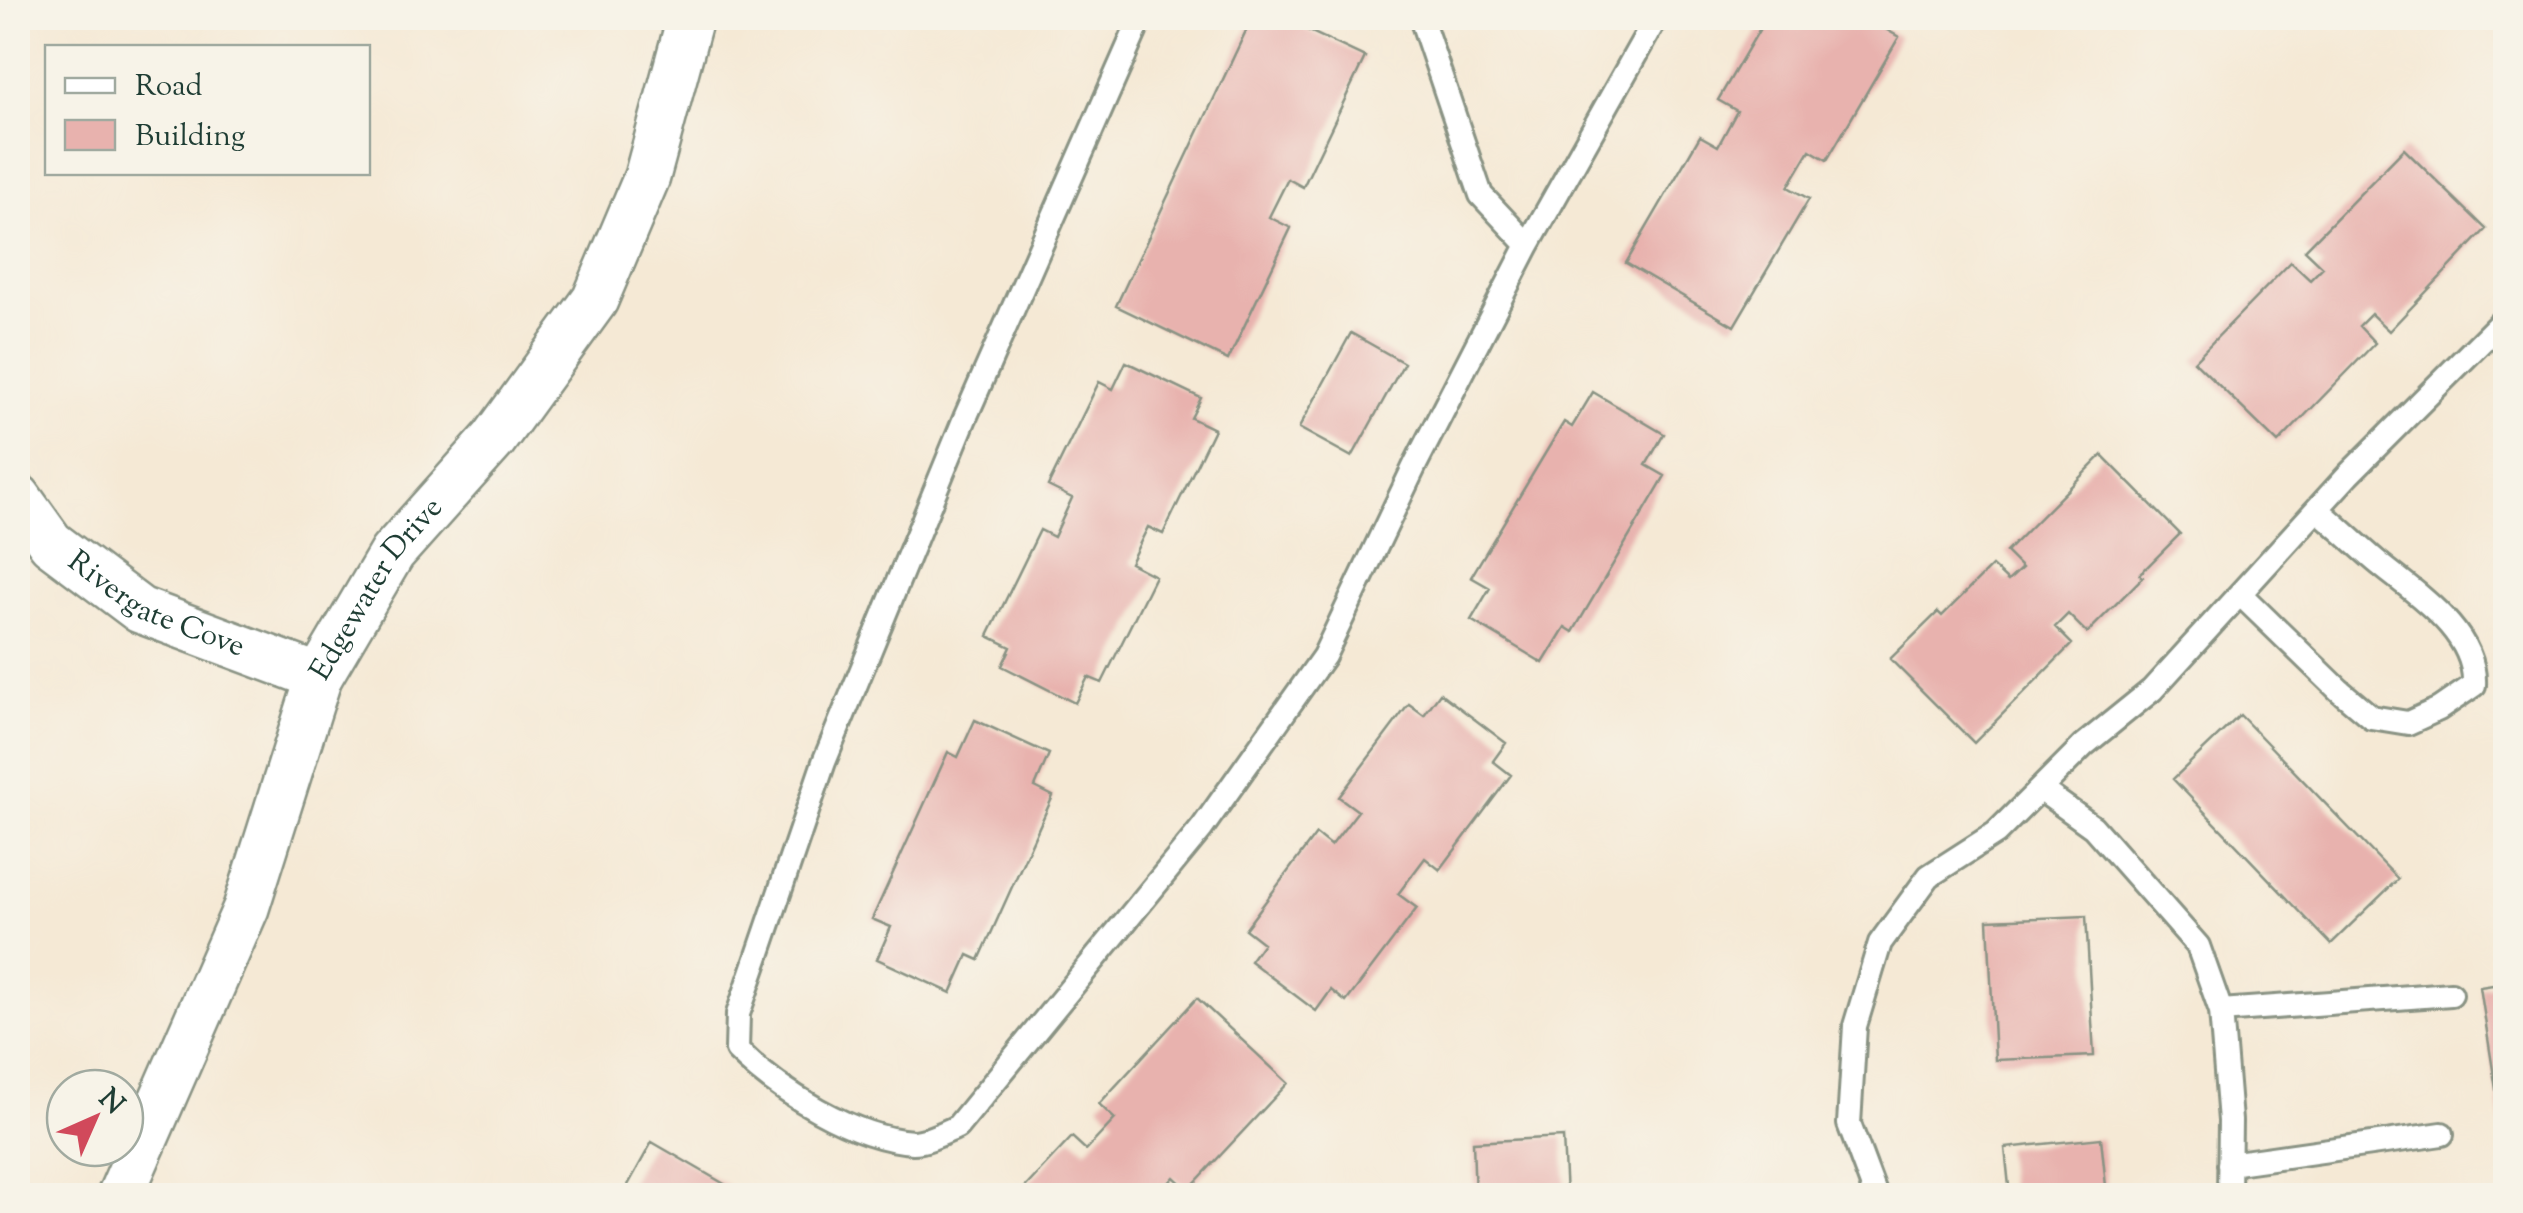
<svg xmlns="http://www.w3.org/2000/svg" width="2523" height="1213" viewBox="0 0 2523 1213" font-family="'Sorts Mill Goudy',serif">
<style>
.building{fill:#e8b2ae}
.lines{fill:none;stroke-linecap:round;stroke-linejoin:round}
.service-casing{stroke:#8a9384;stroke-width:28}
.minor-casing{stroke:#8a9384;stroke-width:50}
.service{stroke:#fff;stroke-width:22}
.minor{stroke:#fff;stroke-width:45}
.labels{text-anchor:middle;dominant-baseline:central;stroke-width:8;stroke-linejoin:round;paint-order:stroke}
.street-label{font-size:30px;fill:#1f3d34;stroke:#f7f3e8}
</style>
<rect width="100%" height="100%" fill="#f7f3e8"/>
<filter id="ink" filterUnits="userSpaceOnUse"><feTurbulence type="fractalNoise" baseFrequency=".01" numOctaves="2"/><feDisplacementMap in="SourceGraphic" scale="20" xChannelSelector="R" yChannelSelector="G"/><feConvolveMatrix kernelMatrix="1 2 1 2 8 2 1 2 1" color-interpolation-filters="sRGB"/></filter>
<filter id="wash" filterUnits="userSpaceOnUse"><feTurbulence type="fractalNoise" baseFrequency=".0048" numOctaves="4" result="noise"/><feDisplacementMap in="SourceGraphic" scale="40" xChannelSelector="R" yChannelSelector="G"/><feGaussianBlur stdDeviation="2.25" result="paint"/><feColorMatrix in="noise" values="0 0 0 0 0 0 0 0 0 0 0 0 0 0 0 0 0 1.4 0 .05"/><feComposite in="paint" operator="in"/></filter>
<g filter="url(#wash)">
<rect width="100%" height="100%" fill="#f5e9d5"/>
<g id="blocks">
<path class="building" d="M 1252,18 L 1282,18 L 1365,57 L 1303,187 L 1288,179 L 1269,217 L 1291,228 L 1228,360 L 1116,306 Z
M 1766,18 L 1866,18 L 1899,37 L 1827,160 L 1810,150 L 1788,187 L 1809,199 L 1734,326 L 1626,263 L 1700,136 L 1718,146 L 1737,111 L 1718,100 Z
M 2404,149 L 2486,229 L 2389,331 L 2371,314 L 2359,326 L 2375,343 L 2278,443 L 2194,361 L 2291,262 L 2310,280 L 2323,267 L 2305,250 Z
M 1351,333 L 1404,363 L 1352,457 L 1299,428 Z
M 1126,362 L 1201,398 L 1191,418 L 1214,429 L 1163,534 L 1148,527 L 1130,563 L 1155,576 L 1102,683 L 1088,677 L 1075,703 L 1002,666 L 1011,647 L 988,636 L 1040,530 L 1054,537 L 1072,498 L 1048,486 L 1099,382 L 1113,389 Z
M 1593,392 L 1664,434 L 1646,465 L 1665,476 L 1573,632 L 1565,627 L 1543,663 L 1471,620 L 1490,588 L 1471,577 L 1564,422 L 1572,427 Z
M 2102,455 L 2180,534 L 2140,574 L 2143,577 L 2087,633 L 2068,614 L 2055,627 L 2072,644 L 1974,743 L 1890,659 L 1938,612 L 1942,616 L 1992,566 L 2008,581 L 2022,568 L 2006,552 Z
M 1440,693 L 1506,743 L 1493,761 L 1511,775 L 1440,870 L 1425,858 L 1398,894 L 1417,908 L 1346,1002 L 1331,990 L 1316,1011 L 1250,961 L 1263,943 L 1245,929 L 1316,834 L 1331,846 L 1358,811 L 1339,797 L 1409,704 L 1424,715 Z
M 2240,715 L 2398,879 L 2331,944 L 2173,779 Z
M 975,720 L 1049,754 L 1035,787 L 1053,796 L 979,960 L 968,955 L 951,993 L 877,959 L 891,927 L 872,919 L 948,752 L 958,757 Z
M 2086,916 L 2094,1056 L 1995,1060 L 1988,920 Z
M 2506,983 L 2506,1133 L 2503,1134 L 2480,987 Z
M 1197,998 L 1288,1083 L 1188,1190 L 1174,1177 L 1157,1196 L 1017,1196 L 1072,1137 L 1086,1150 L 1115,1119 L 1099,1104 Z
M 1563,1137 L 1566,1196 L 1475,1196 L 1473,1142 Z
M 2101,1138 L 2107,1196 L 2010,1196 L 2005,1148 Z
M 652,1142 L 745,1196 L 622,1196 Z"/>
</g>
</g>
<g filter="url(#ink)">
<use href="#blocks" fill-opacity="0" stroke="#8a9384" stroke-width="2.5"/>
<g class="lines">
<g class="service-casing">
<path id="service" d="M 1141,18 L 965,418 L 824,762 L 738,1014 L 737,1050 C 778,1091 853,1138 913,1142 C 927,1142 945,1132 957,1127 L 1202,828 L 1324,656 L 1416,463 L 1528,245 L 1656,18
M 1421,18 L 1481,195 L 1528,245
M 2240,594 L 2339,690 L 2371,717 L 2408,723 L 2439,709 L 2474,685 C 2477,631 2413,592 2376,561 C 2356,544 2337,526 2317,509
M 2040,789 L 2093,827 L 2198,946 L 2221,1011 L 2230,1121 L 2229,1196
M 2221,1011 L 2451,994
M 2229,1164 L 2442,1134
M 1876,1196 L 1849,1124 L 1855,1026 L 1880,943 L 1929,876 L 1996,833 L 2084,745 L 2152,690 L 2348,475 L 2506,317"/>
</g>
<g class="minor-casing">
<g id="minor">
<path id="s1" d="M 18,497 L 51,543 L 140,610 L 319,677"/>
<path id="s2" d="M 120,1196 L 246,908 L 319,677 L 392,553 L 494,439 L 595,300 L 647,177 L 690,18"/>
</g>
</g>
<use href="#service" class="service"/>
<use href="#minor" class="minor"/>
</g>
</g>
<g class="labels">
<g class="street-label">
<text stroke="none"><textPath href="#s2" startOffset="662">Edgewater Drive</textPath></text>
<text stroke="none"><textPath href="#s1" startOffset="180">Rivergate Cove</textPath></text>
</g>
</g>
<rect width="2523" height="1213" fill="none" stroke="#f7f3e8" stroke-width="60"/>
<rect x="45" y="45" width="325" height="130" fill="#f7f3e8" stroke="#a1aaa0" stroke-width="2.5"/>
<rect x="65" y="78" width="50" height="15" fill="#ffffff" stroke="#a1aaa0" stroke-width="2.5"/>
<text x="135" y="95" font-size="30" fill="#1f3d34">Road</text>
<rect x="65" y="120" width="50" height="30" fill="#e8b2ae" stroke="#a1aaa0" stroke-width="2.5"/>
<text x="135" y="145" font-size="30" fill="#1f3d34">Building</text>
<g transform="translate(95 1118) rotate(45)"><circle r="48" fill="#f7f3e8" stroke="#a1aaa0" stroke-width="2.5"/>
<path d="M0-8L18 38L0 25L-18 38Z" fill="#d1495b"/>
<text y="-15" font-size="28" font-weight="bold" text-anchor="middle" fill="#1f3d34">N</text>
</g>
</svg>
